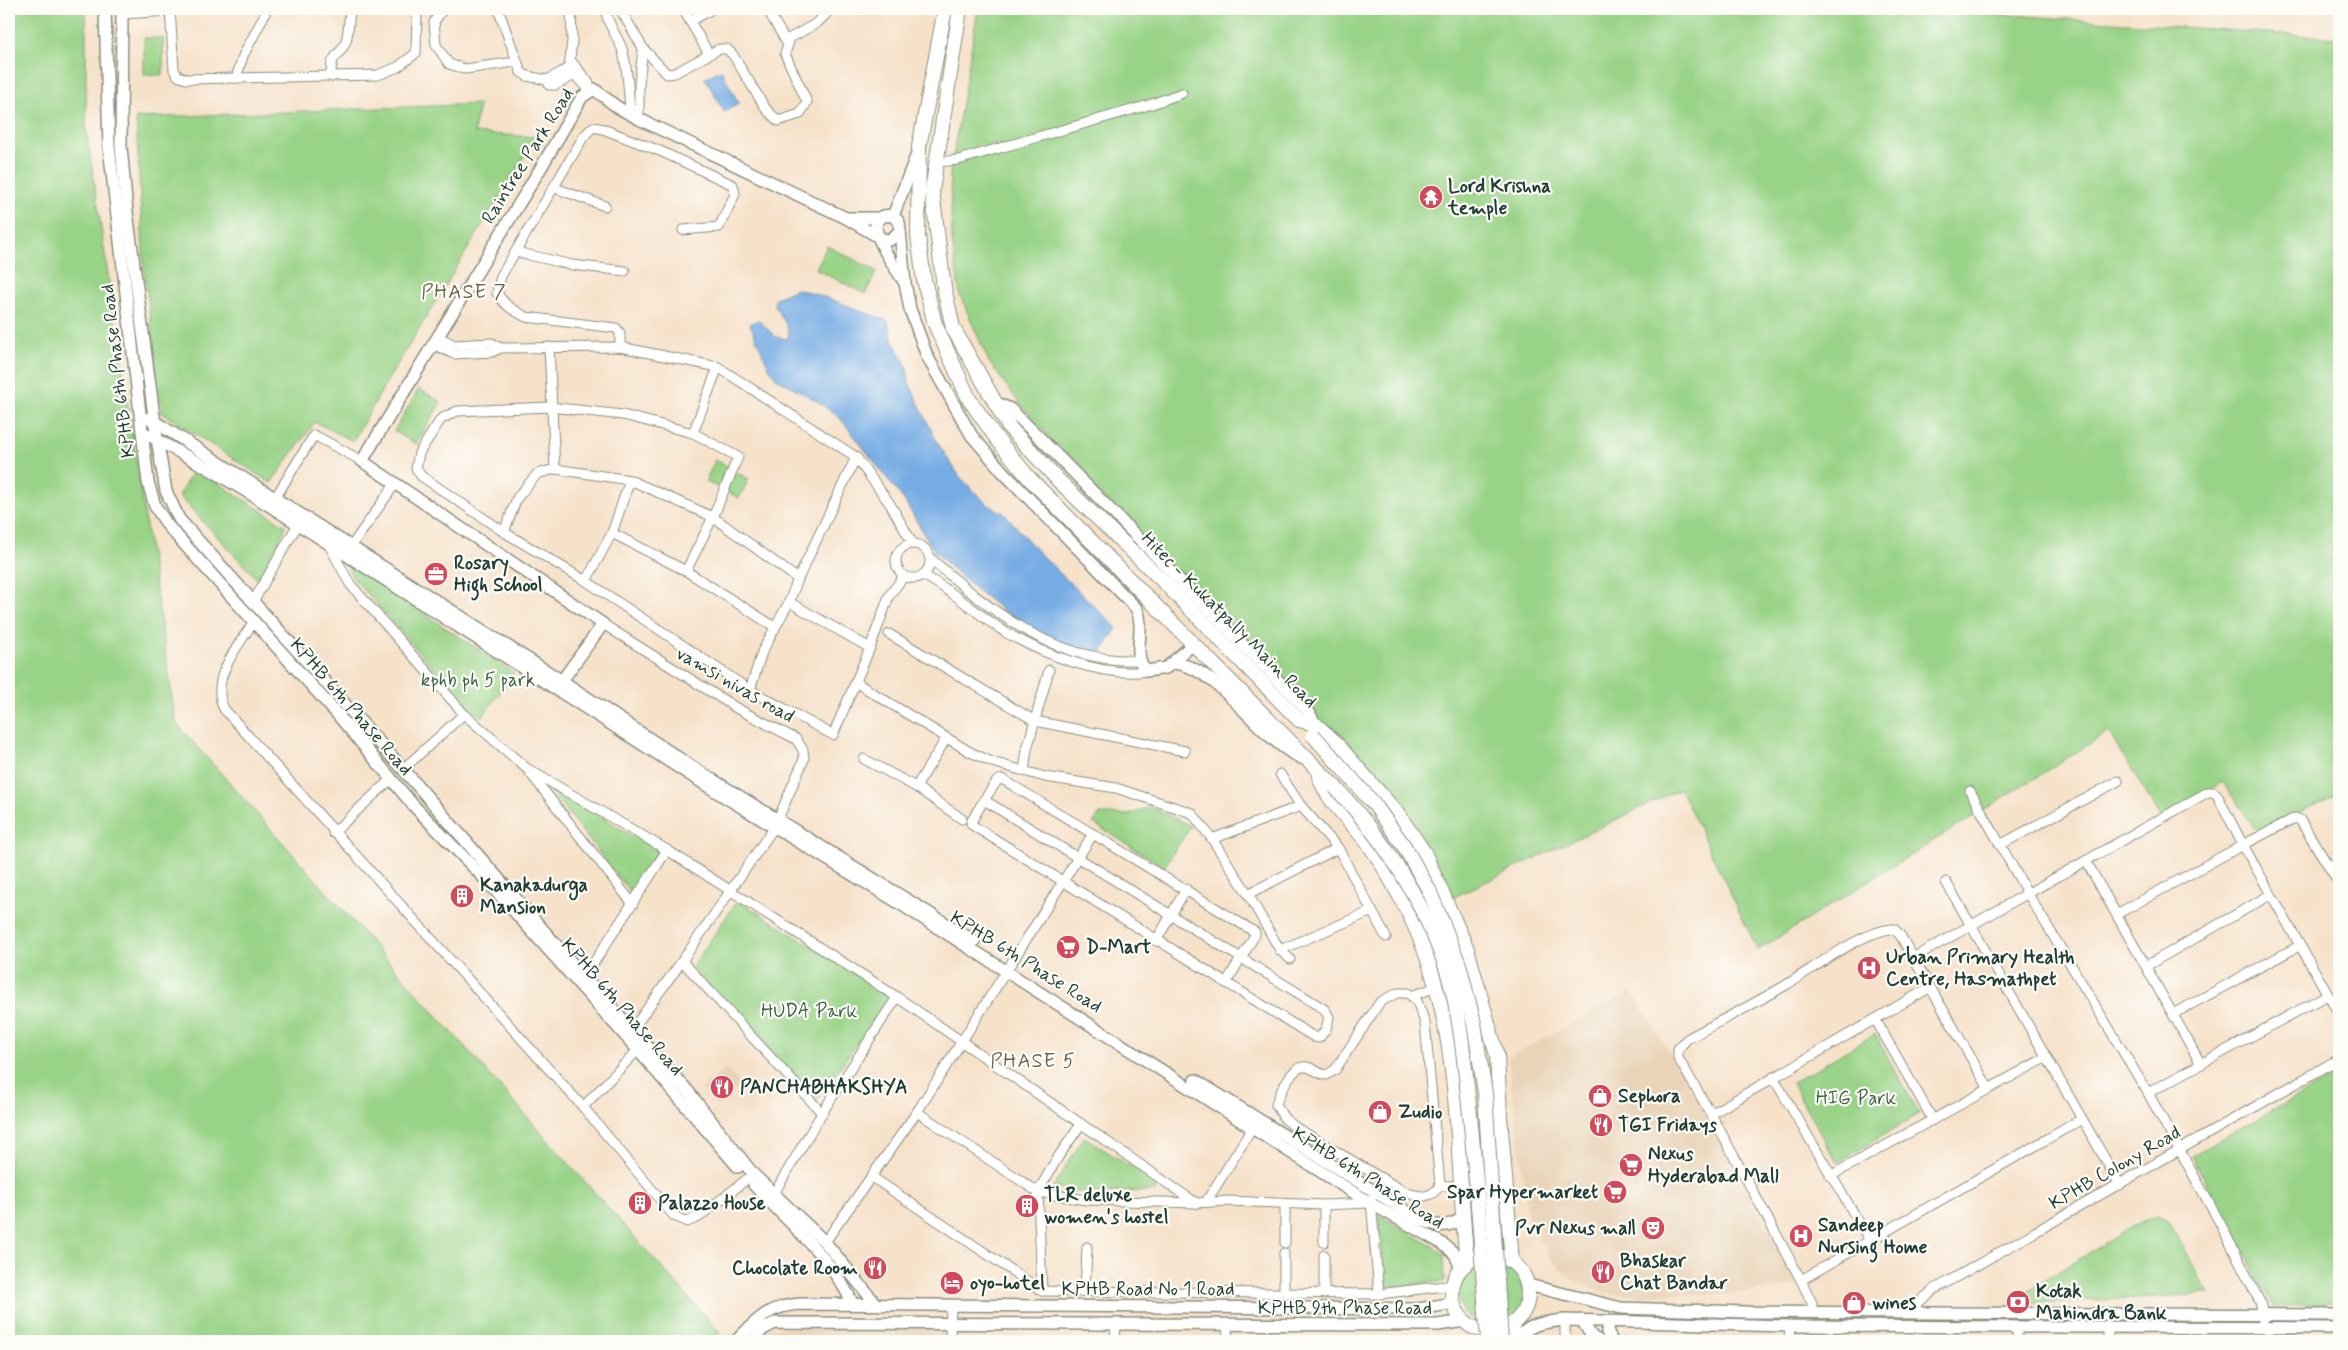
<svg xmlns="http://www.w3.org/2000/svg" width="2348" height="1350" font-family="Mynerve,sans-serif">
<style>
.built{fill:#e9d4b8}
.green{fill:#99d387;stroke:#5c885e}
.water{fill:#76ace4;stroke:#4a748c}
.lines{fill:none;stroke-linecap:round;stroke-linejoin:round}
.street-casing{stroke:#8a8f7e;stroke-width:11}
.secondary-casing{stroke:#8a8f7e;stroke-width:14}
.primary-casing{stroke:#8a8f7e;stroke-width:16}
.street{stroke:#fff;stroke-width:9}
.secondary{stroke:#fff;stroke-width:11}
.primary{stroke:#fff;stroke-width:14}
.primary-bridge-casing{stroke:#8a8f7e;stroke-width:16;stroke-linecap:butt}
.primary-bridge{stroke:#fff;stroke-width:14}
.labels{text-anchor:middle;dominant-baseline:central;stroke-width:4.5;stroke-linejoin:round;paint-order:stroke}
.street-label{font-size:19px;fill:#1f3d34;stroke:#fdfcf7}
.poi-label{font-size:19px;font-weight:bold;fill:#1f3d34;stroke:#fdfcf7;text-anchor:start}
.park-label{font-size:19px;fill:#3e6249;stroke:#fdfcf7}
.neighbourhood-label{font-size:20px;letter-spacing:1px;fill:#67624a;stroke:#fdfcf7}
</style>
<rect width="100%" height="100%" fill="#fdfcf7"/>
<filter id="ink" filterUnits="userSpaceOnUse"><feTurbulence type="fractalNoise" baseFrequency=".02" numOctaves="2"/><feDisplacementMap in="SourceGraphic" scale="10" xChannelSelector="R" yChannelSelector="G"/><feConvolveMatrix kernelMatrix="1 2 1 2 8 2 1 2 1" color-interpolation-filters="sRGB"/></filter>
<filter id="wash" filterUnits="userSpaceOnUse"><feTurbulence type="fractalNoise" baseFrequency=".0096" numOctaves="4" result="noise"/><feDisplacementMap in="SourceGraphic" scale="20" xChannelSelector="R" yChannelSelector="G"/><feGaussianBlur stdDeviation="1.12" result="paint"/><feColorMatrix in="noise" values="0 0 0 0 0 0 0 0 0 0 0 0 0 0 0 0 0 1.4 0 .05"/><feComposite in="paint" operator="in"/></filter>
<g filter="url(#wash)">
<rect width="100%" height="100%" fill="#f6e1c9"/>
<g class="built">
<path d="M 1632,991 L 1703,1109 L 1798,1284 L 1733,1294 L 1612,1295 L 1571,1279 L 1549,1257 L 1529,1223 L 1508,1058 Z"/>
<path d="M 726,1068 L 741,1085 L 717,1106 L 702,1089 Z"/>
<path d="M 949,1324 L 950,1341 L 752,1341 L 763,1329 Z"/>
</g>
<g class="green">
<path d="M 9,9 L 86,9 L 86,129 L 176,723 L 720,1333 L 712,1341 L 9,1341 Z"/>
<path d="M 978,9 L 1924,9 L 2339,38 L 2339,793 L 2258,833 L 2222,781 L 2165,824 L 2109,732 L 1758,950 L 1680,789 L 1450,899 L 1413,830 L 1079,473 L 1020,404 L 989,362 L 960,295 L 952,241 L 950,173 Z"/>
<rect x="144" y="38" width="19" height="37"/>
<path d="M 479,104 L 474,133 L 536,137 L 386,383 L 353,441 L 315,422 L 271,483 L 162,413 L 144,268 L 136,118 Z"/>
<path d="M 827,246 L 877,271 L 865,294 L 816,269 Z"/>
<path d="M 419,389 L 441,402 L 416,444 L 394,431 Z"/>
<path d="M 715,460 L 732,468 L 723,489 L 705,482 Z"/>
<path d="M 194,468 L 286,526 L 259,581 L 179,496 Z"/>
<path d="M 735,472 L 749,479 L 739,498 L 725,491 Z"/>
<path d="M 346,562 L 514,673 L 482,717 L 469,708 L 352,577 Z"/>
<path d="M 544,783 L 658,851 L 632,894 Z"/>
<path d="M 1150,807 L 1191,826 L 1164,867 L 1093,823 L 1100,814 L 1128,815 Z"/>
<path d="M 738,900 L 890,996 L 816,1102 L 692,967 Z"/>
<path d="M 1875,1034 L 1919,1114 L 1837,1163 L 1792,1083 Z"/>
<path d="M 2339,1073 L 2339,1301 L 2274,1308 L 2192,1156 Z"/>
<path d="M 1084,1137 L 1158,1184 L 1155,1191 L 1086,1193 L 1053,1187 Z"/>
<path d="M 1379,1215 L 1444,1253 L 1445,1281 L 1386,1287 Z"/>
<path d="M 2158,1216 L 2167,1221 L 2210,1294 L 2022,1304 L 2022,1294 L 2140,1222 Z"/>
<circle cx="1491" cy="1293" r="33"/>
</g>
<g class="water">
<path d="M 721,70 L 739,104 L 724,112 L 705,78 Z"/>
<path d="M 797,289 C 829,297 857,310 888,321 L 892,339 L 907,367 L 909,383 L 937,442 L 960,477 L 987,504 L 1005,514 L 1039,553 L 1117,628 L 1101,653 L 1067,644 L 1032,629 L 1006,613 L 962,578 L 935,552 L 904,500 L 840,418 L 817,401 L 776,378 L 769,368 L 750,324 L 758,320 L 776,337 L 788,339 C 791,327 779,315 774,304 L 776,298 Z"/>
</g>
</g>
<g filter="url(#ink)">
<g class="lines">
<g class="street-casing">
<g id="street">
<path d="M 170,9 L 174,70 L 178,76 L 186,79 L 378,75 L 398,67 L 416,53 L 417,9"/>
<path d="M 443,9 L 434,22 L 436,45 L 449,64 L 465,69 L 516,62"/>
<path d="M 498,9 L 521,72 L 527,76 L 547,80 L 569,68"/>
<path d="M 571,9 L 572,41 L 569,68 L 589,91"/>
<path d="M 606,9 C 606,24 619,37 623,52 C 628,72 629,93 630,113"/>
<path d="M 620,9 L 643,48 L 667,74 L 675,73 L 719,49 L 727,49 L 733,55 L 766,109 L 778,121 L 800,114 L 807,102 L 785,54 L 790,38 L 817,23 L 827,13 L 827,9"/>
<path d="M 683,9 L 709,54"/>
<path d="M 767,9 L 788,45"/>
<path d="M 122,14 L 170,11"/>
<path d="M 690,21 L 712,9"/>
<path d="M 571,61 L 589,83"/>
<path d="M 332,77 C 328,54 341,57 346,41 C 349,31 348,19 351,9"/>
<path d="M 236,78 L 243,56 L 265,14"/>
<path d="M 549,85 L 556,85 L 574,75"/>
<path d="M 639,119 L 639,85 L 643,48"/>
<path d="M 938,162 L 958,160 L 1152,104 L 1182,93"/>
<path d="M 555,188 L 605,206"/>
<path d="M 516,252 L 572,265 L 625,271"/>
<path d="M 437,336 L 454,345 L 492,343 L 500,348"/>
<path d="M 432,344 L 454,354 L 492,352 L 500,348 L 620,347 L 718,367 L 856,457 L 890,504 L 913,544"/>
<path d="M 620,347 L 620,333 L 616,328 L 526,317 C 513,310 505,306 497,293 L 501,276 L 584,136 L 593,127 L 603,129 L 660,151 L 733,185 L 735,194 L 719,227 L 683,230"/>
<path d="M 693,433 L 718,367"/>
<path d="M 555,469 L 630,480 L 713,517 L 738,457 L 693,433 L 623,415 L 550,407 L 457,411 L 441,419 L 419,453 L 416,468 L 421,476 L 504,532 L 586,581 L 750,690 L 833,735 L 870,648 L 789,602"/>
<path d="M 275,498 L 314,435 L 362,461"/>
<path d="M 504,532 L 517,498 L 537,474 L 555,469 L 549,347"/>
<path d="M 612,533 L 686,571 L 775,627"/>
<circle cx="913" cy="561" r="17"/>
<path d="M 329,545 L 350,584 L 464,714 L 526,768 L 667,850 L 897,997 L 1196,1203"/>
<path d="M 348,551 L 395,484"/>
<path d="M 930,558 C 990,610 1055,664 1139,660"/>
<path d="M 686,571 L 713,517 L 798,579 L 856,457"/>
<path d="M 923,575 C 953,591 977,614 1005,632 C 1043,654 1103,678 1147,671"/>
<path d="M 586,581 L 612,533 L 630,480"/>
<path d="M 253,602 L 298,524"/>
<path d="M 254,621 C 238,647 209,678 224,709 L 583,1107 L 674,1216 L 687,1222 L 699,1217 L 747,1179"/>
<path d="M 603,624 L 738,709 L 796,739 L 803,750 L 804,759 L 775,826 L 682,961 L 629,1034"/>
<path d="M 889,634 L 1035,721 L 1185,751"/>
<path d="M 870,648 L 889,596 L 904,576"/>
<path d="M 1049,670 L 1027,749 L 1024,771 L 1045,777 L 1116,788 L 1192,813 L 1212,839 L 1248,894 L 1280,950 L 1290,959"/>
<path d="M 855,682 L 970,752 L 992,762 L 1024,771"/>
<path d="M 750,690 L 762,652 L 789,602 L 798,579"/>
<path d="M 864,759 L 916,787 L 962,819"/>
<path d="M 403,769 L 464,714"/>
<path d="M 530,773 L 633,904"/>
<path d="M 1280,774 L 1301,806 L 1338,848 L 1386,937"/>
<path d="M 916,787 L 946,739"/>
<path d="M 1970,791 L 2028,894 L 2148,1093 L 2220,1223 L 2260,1302 L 2263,1315 L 2263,1328"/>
<path d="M 984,800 L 1324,1009 L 1329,1017 L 1326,1029 L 1319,1038 L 1314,1037 L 972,825 L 971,822 Z"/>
<path d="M 984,800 L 997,781 L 1002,779 L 1255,932 L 1255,935 L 1226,983"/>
<path d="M 333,833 L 391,779"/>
<path d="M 1212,839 L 1301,806"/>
<path d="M 2000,845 L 2118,781"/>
<path d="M 2086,861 L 2201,1064"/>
<path d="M 2329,867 L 2339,860"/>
<path d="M 1946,882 L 2120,1185"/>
<path d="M 1248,894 L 1338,848"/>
<path d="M 2117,914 L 2243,845 L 2339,1014"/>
<path d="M 1156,941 L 1186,889"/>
<path d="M 1280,950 L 1372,911"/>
<path d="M 1913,958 L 2208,792 L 2214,792 L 2217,795 L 2243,845 L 2295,818 L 2300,820 L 2339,883"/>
<path d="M 682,961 L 822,1113"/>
<path d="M 2146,966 L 2270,895"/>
<path d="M 582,981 L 667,850"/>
<path d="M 1397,993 L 1408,993 L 1417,1001 L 1425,1023 L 1440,1185 C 1431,1200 1419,1197 1405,1192 L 1295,1127 L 1284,1118 L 1276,1105 C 1279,1094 1292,1064 1307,1067 C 1314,1068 1318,1074 1326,1075 L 1335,1070 L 1380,1002 Z"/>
<path d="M 1411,996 L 1437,987"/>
<path d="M 2173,1014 L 2299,946"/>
<path d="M 1875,1019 L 1933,1120"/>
<path d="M 1773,1077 L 1869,1239"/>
<path d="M 2148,1093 L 2327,995"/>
<path d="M 583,1107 L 638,1050"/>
<path d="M 917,1112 L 1038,1192 L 1056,1160 L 1081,1124"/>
<path d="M 1711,1114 L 1929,988"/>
<path d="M 1830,1176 L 2047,1057"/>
<path d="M 872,1177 L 1042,1291"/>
<path d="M 1440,1185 L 1462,1187"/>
<path d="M 773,1195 L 822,1113 L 897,997"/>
<path d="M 1371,1200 L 1379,1294"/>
<path d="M 1206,1202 L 1253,1127"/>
<path d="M 1370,1203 L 1324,1205 L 1227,1201 L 1196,1203 L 1086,1200 L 1038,1192 L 1042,1291 L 1379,1294 L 1453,1285"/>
<path d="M 1285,1204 L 1285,1243"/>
<path d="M 825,1242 L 917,1112 L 1093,834"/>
<path d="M 1324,1242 L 1324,1205"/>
<path d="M 1801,1280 L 2082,1119"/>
<path d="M 1085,1292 L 1087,1247"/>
<path d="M 1284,1293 L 1284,1253"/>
<path d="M 1324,1294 L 1324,1255"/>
<path d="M 1812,1312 L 1812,1303 L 1801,1280 L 1711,1114 L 1678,1058 L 1678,1049 L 1687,1039 C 1720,1021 1754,1004 1786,985 C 1813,969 1865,929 1894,929 L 1900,935 L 1989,1089"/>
<path d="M 1913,1312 L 1919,1302 L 1935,1289 L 2339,1059"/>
<path d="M 1565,1320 L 1565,1334 L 1569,1341"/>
<path d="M 1227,1325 L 1228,1341"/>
<path d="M 2017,1327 L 2017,1341"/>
<path d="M 2108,1327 L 2108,1341"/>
<path d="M 950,1341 L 951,1306"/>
<path d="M 1115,1341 L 1116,1325"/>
<path d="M 1789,1341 L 1790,1326"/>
</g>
</g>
<g class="secondary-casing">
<g id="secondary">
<path d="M 105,9 L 109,147 L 148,482 L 155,506 L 168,526 L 338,715 L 413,805 L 487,881 L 638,1050 L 738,1167"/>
<path d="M 122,9 L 121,146 L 127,212 L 157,439 L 166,491 L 179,519 L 403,769 L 585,978 L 687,1090 L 753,1174 L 825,1242 L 875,1303"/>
<path d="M 893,216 L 917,154"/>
<path d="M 848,218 L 881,218"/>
<path d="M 900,231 L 905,283 L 910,309 L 927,356 L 965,424 L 972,436 L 1003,472 L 1137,609 C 1145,630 1134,647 1142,666 L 1147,671 L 1166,668 L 1193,644"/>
<path d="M 994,402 L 1010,409 L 1040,438 L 1309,712 L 1315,724"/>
<path d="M 149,418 L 562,681 L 700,772 L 974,941"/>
<path d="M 143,432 L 213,471 L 270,506 L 717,792 L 899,903 L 1370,1203 L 1443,1244 L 1455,1254 L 1461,1269"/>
<path d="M 1173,663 C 1220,666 1259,742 1304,759"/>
<path d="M 558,686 L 603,624 L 362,461 L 539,171 L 582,97 L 594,89 L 617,107 L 639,119 L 846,218 L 877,236 C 882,239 885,240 890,240 L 900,231 L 899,222 L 893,216 C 852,210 898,272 905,283"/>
<path d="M 1195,1080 L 1414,1216 C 1433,1226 1445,1231 1464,1217"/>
<path d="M 754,1185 C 789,1223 831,1257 853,1304"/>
<path d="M 1528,1285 L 1621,1308 L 1745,1312 L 2339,1315"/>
<path d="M 1582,1320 L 1592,1337 L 1599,1341"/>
<path d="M 1610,1322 L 1607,1332 L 1612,1341"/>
<path d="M 736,1341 C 757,1320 768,1306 800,1304 L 1419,1309 L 1454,1303"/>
<path d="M 752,1341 L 763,1329 L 775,1323 L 1438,1325 L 1465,1321"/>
<path d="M 1516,1341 C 1528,1323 1545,1322 1565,1320 L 1790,1326 L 2339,1328"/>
</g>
</g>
<g class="primary-casing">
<g id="primary">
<path d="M 945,9 L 919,147 L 918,236 L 924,280 L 935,324 L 969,399 L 997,439 L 1029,478 L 1335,787"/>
<path d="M 960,9 L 932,191 L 944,287 L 953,328 L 1009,427 L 1060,482 L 1164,582 L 1299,720 L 1315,724 L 1335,742 L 1398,814 L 1424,852 L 1467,949 L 1497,1055 L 1500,1117 L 1512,1262"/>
<path d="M 1319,776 C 1328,803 1353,823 1370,846 C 1386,868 1399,894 1411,918 C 1463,1026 1455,1147 1467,1263"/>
<circle cx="1490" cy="1293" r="38"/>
<path d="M 1512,1324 L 1514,1341"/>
</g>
</g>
<use href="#street" class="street"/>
<use href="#secondary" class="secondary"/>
<use href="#primary" class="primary"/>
<g class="primary-bridge-casing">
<g id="primary-bridge">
<path d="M 1313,735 L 1374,804 L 1404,846 L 1429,890 L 1459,964 L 1474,1023 L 1485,1093 L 1501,1341"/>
<path d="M 1335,787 C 1382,837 1420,895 1443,959 C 1459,1003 1463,1050 1468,1096 C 1477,1178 1482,1259 1488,1341"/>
</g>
</g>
<use href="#primary-bridge" class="primary-bridge"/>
</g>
</g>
<defs>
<g id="temple-disc" transform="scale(1.25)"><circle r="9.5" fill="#d1495b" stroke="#fdfcf7"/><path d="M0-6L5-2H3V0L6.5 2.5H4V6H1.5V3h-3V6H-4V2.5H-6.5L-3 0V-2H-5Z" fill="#fff"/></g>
<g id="office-disc" transform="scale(1.25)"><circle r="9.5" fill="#d1495b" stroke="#fdfcf7"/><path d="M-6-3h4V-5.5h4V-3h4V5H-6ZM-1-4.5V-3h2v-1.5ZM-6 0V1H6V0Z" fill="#fff"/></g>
<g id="building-disc" transform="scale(1.25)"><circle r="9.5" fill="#d1495b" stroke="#fdfcf7"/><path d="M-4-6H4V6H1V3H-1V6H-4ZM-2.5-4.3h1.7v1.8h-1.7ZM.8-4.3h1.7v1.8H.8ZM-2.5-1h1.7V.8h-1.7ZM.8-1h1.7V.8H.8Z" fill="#fff"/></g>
<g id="supermarket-disc" transform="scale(1.25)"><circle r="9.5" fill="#d1495b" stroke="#fdfcf7"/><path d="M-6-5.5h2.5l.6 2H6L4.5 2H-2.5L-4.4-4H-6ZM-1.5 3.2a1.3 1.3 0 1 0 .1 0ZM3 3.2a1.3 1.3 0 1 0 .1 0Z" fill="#fff"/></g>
<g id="hospital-disc" transform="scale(1.25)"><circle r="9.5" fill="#d1495b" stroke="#fdfcf7"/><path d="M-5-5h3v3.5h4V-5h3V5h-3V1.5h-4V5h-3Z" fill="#fff"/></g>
<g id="restaurant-disc" transform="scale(1.25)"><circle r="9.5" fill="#d1495b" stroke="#fdfcf7"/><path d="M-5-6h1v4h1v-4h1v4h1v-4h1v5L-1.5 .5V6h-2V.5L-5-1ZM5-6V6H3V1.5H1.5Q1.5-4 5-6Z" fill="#fff"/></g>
<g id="shop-disc" transform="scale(1.25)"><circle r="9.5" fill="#d1495b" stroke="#fdfcf7"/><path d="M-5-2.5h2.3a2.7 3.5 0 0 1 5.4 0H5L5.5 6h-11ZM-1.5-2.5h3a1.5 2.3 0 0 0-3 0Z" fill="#fff"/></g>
<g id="theatre-disc" transform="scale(1.25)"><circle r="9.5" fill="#d1495b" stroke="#fdfcf7"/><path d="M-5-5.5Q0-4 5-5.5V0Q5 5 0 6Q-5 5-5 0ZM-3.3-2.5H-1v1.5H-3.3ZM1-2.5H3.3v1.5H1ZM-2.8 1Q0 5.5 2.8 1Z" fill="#fff"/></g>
<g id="hotel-disc" transform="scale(1.25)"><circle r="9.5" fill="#d1495b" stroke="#fdfcf7"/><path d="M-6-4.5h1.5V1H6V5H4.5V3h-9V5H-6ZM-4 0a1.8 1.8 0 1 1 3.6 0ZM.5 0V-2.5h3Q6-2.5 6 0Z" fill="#fff"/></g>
<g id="bank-disc" transform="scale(1.25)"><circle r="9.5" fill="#d1495b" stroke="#fdfcf7"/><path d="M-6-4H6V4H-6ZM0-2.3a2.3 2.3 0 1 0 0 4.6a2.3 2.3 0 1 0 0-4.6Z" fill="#fff"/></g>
</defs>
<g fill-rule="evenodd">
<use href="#temple-disc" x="1431" y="197"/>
<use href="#office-disc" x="436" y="574"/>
<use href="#building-disc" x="462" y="896"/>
<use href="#supermarket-disc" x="1068" y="947"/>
<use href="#hospital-disc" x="1869" y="968"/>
<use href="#restaurant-disc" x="722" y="1087"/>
<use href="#shop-disc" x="1600" y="1096"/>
<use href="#shop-disc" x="1380" y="1112"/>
<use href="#restaurant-disc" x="1601" y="1125"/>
<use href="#supermarket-disc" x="1631" y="1165"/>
<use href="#supermarket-disc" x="1615" y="1192"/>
<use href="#building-disc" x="640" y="1203"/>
<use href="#building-disc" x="1027" y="1206"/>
<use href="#theatre-disc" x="1653" y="1228"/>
<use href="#hospital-disc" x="1801" y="1236"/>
<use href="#restaurant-disc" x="875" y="1268"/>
<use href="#restaurant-disc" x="1603" y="1272"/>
<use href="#hotel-disc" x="952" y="1283"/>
<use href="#bank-disc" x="2018" y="1302"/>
<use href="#shop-disc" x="1854" y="1303"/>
</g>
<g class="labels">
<g class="street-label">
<text transform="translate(528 156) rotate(-58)">Raintree Park Road</text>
<text transform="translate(118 371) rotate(-97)">KPHB 6th Phase Road</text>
<text transform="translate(1229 620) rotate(45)">Hitec - Kukatpally Main Road</text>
<text transform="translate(735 685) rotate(30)">vamsi nivas road</text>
<text transform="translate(351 707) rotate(49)">KPHB 6th Phase Road</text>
<text transform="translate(1026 962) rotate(32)">KPHB 6th Phase Road</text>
<text transform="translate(622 1007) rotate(49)">KPHB 6th Phase Road</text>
<text transform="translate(2115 1168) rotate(-30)">KPHB Colony Road</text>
<text transform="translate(1368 1178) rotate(32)">KPHB 6th Phase Road</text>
<text x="1148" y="1289">KPHB Road No 1 Road</text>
<text x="1345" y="1308">KPHB 9th Phase Road</text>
</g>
<g class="poi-label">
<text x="1448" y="186">Lord Krishna<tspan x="1448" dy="22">temple</tspan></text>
<text x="454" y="563">Rosary<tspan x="454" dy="22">High School</tspan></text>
<text x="480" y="885">Kanakadurga<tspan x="480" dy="22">Mansion</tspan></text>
<text x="1086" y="947">D-Mart</text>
<text x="1886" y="957">Urban Primary Health<tspan x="1886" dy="22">Centre, Hasmathpet</tspan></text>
<text x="740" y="1087">PANCHABHAKSHYA</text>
<text x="1618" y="1096">Sephora</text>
<text x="1398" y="1112">Zudio</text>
<text x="1618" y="1125">TGI Fridays</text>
<text x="1648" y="1154">Nexus<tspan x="1648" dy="22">Hyderabad Mall</tspan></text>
<text x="1598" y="1192" text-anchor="end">Spar Hypermarket</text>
<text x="1044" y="1195">TLR deluxe<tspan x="1044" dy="22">women's hostel</tspan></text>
<text x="658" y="1203">Palazzo House</text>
<text x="1818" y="1225">Sandeep<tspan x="1818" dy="22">Nursing Home</tspan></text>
<text x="1636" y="1228" text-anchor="end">Pvr Nexus mall</text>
<text x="1620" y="1261">Bhaskar<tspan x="1620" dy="22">Chat Bandar</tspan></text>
<text x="858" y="1268" text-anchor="end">Chocolate Room</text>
<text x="970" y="1283">oyo-hotel</text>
<text x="2036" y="1291">Kotak<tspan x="2036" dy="22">Mahindra Bank</tspan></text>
<text x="1872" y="1303">wines</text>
</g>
<g class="park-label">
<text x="478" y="680">kphb ph 5 park</text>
<text x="809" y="1011">HUDA Park</text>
<text x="1856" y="1098">HIG Park</text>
</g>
<g class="neighbourhood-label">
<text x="464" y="292">PHASE 7</text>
<text x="1033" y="1061">PHASE 5</text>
</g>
</g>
<rect width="2348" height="1350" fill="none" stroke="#fdfcf7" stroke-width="30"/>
</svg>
